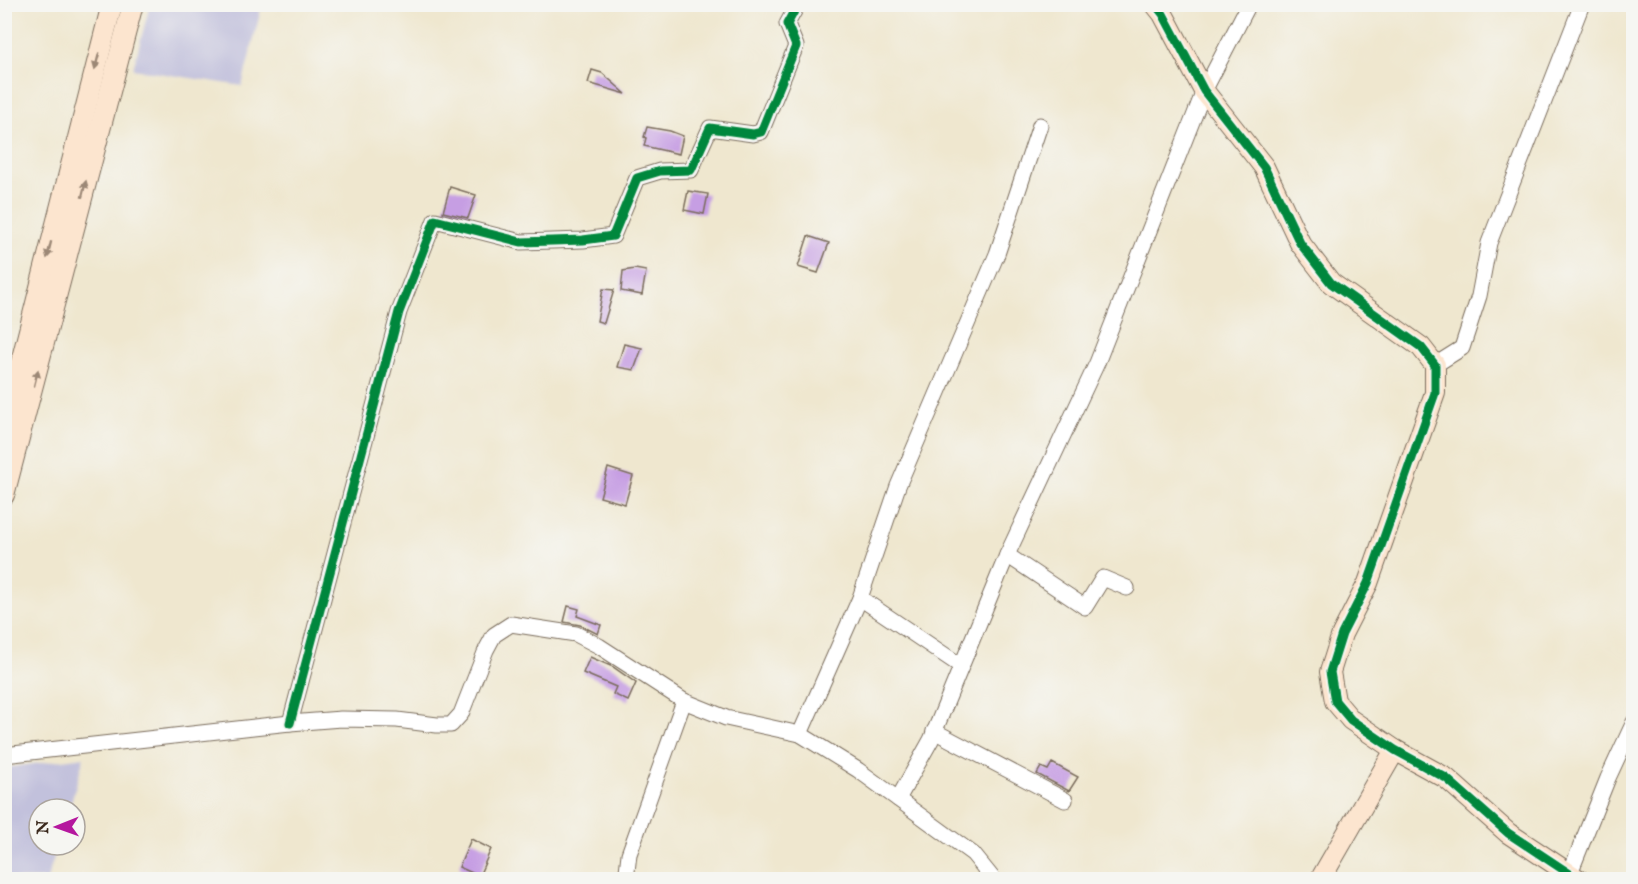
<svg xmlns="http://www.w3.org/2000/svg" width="1638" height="884" font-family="'IM FELL English',serif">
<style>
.industrial{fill:#c2c1dc}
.building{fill:#c69ee3}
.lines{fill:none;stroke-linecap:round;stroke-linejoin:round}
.street-casing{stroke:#7a6c5c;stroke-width:17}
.secondary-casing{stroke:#7a6c5c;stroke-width:22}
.street{stroke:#fff;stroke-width:15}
.secondary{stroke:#fce5cf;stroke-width:20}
.cycleway-casing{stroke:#f6f6f2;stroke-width:13}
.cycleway{stroke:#00873e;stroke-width:9}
.oneway{fill:#9c8876}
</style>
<rect width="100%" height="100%" fill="#f6f6f2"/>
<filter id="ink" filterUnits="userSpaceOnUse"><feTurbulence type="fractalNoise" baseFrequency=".0167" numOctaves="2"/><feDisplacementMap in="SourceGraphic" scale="12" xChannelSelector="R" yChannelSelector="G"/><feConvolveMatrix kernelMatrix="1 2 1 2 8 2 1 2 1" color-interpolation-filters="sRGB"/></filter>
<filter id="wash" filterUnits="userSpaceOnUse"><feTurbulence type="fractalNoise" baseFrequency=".008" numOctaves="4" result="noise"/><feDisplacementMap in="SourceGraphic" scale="24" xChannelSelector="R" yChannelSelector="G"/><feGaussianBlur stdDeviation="1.35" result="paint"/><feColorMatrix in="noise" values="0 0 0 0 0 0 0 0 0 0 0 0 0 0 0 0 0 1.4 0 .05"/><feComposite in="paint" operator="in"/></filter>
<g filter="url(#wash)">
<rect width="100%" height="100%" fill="#efe7cf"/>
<g class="industrial">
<path d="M 150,5 L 262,5 L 242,86 L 133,69 Z"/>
<path d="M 84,757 L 69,809 L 39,809 L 39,845 L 58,845 L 47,879 L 5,879 L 5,768 Z"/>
</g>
<g id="blocks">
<g class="building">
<path d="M 592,70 L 602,73 L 626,94 L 588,83 Z"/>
<path d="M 647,127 L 670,131 L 683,136 L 679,154 L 644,146 L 646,138 L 644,137 Z"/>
<path d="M 450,187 L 476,195 L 468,218 L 443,212 Z"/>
<path d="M 688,191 L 708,194 L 704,214 L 684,210 Z"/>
<path d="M 808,236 L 829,243 L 818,273 L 798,267 Z"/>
<path d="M 635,269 L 646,271 L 642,295 L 621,291 L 623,271 Z"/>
<path d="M 603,289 L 614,290 L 604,323 L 597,321 Z"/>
<path d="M 624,344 L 642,348 L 634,370 L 617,367 Z"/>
<path d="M 608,468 L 633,476 L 625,504 L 600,497 Z"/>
<path d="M 568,606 L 579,609 L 577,616 L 601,625 L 598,634 L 580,625 L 564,622 Z"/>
<path d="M 590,657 L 613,667 L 636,683 L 628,701 L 613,694 L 616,687 L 583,673 Z"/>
<path d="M 1052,763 L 1078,777 L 1069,791 L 1037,774 L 1041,767 L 1048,770 Z"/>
<path d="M 471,839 L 491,849 L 479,876 L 459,867 Z"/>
</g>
</g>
</g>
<g filter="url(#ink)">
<use href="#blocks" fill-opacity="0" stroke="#7a6c5c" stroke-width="1.5"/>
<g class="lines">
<g class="street-casing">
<g id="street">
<path d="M 1435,365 L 1462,348 L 1479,296 L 1489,243 L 1582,4"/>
<path d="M 1007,555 L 1085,607 L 1103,578 L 1127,588"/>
<path d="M 860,598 L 961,666"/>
<path d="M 684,701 L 726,718 L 800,734 L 860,598 L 898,486 L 997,254 L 1040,125"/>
<path d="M 290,723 L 399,312 L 435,220 L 521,242 L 583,240 L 613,236 L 637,178 L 660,171 L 691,170 L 710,128 L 753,134 L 761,132 L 796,46 L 787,24 L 798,4"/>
<path d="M 934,731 L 1065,800"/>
<path d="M 800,734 L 858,770 L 973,854 L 994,880"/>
<path d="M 4,755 L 290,723 L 341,719 L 397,720 L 437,725 L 451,725 L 461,714 L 486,650 L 494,635 L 511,624 L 576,634 L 599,646 L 684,701 L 629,854 L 626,880"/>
<path d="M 898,799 L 931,740 L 1007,555 L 1097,363 L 1204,91 L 1249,4"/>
<path d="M 1570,873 L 1608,778 L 1634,722"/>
</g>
</g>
<g class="secondary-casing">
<g id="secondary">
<path d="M 1155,4 L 1163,14 L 1204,91 L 1264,167 L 1300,243 L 1331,283 L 1421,347 L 1435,365 L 1435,393 L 1368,583 L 1342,634 L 1330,672 L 1335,701 L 1351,720 L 1395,750 L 1446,778 L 1508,833 L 1579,880"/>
<path d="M 4,429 L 112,4"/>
<path d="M 4,495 L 133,4"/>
<path d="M 1320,880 L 1395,750"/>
</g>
</g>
<use href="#street" class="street"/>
<use href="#secondary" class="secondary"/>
<g class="cycleway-casing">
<g id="cycleway">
<path d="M 1155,4 L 1163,14 L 1204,91 L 1264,167 L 1300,243 L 1331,283 L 1421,347 L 1435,365 L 1435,393 L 1368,583 L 1342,634 L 1330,672 L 1335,701 L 1351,720 L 1395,750 L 1446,778 L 1508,833 L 1579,880"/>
<path d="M 290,723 L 399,312 L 435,220 L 521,242 L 583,240 L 613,236 L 637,178 L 660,171 L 691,170 L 710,128 L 753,134 L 761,132 L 796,46 L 787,24 L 798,4"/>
</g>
</g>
<use href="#cycleway" class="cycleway"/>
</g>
<defs><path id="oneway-solid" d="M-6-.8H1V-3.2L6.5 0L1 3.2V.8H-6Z" transform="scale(1.5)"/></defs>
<g class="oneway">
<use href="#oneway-solid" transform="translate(97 61) rotate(105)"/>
<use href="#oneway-solid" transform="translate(84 189) rotate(-76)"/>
<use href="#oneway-solid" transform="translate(49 250) rotate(104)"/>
<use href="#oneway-solid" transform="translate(36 378) rotate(-76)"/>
</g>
</g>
<rect width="1638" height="884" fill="none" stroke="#f6f6f2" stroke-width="24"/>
<g transform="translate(57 827) rotate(269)"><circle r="28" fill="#f6f6f2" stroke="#aba49d" stroke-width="1.5"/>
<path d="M0-4.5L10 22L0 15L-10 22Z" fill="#b5179e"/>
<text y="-9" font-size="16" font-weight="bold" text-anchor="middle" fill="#3b2a1e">N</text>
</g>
</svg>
